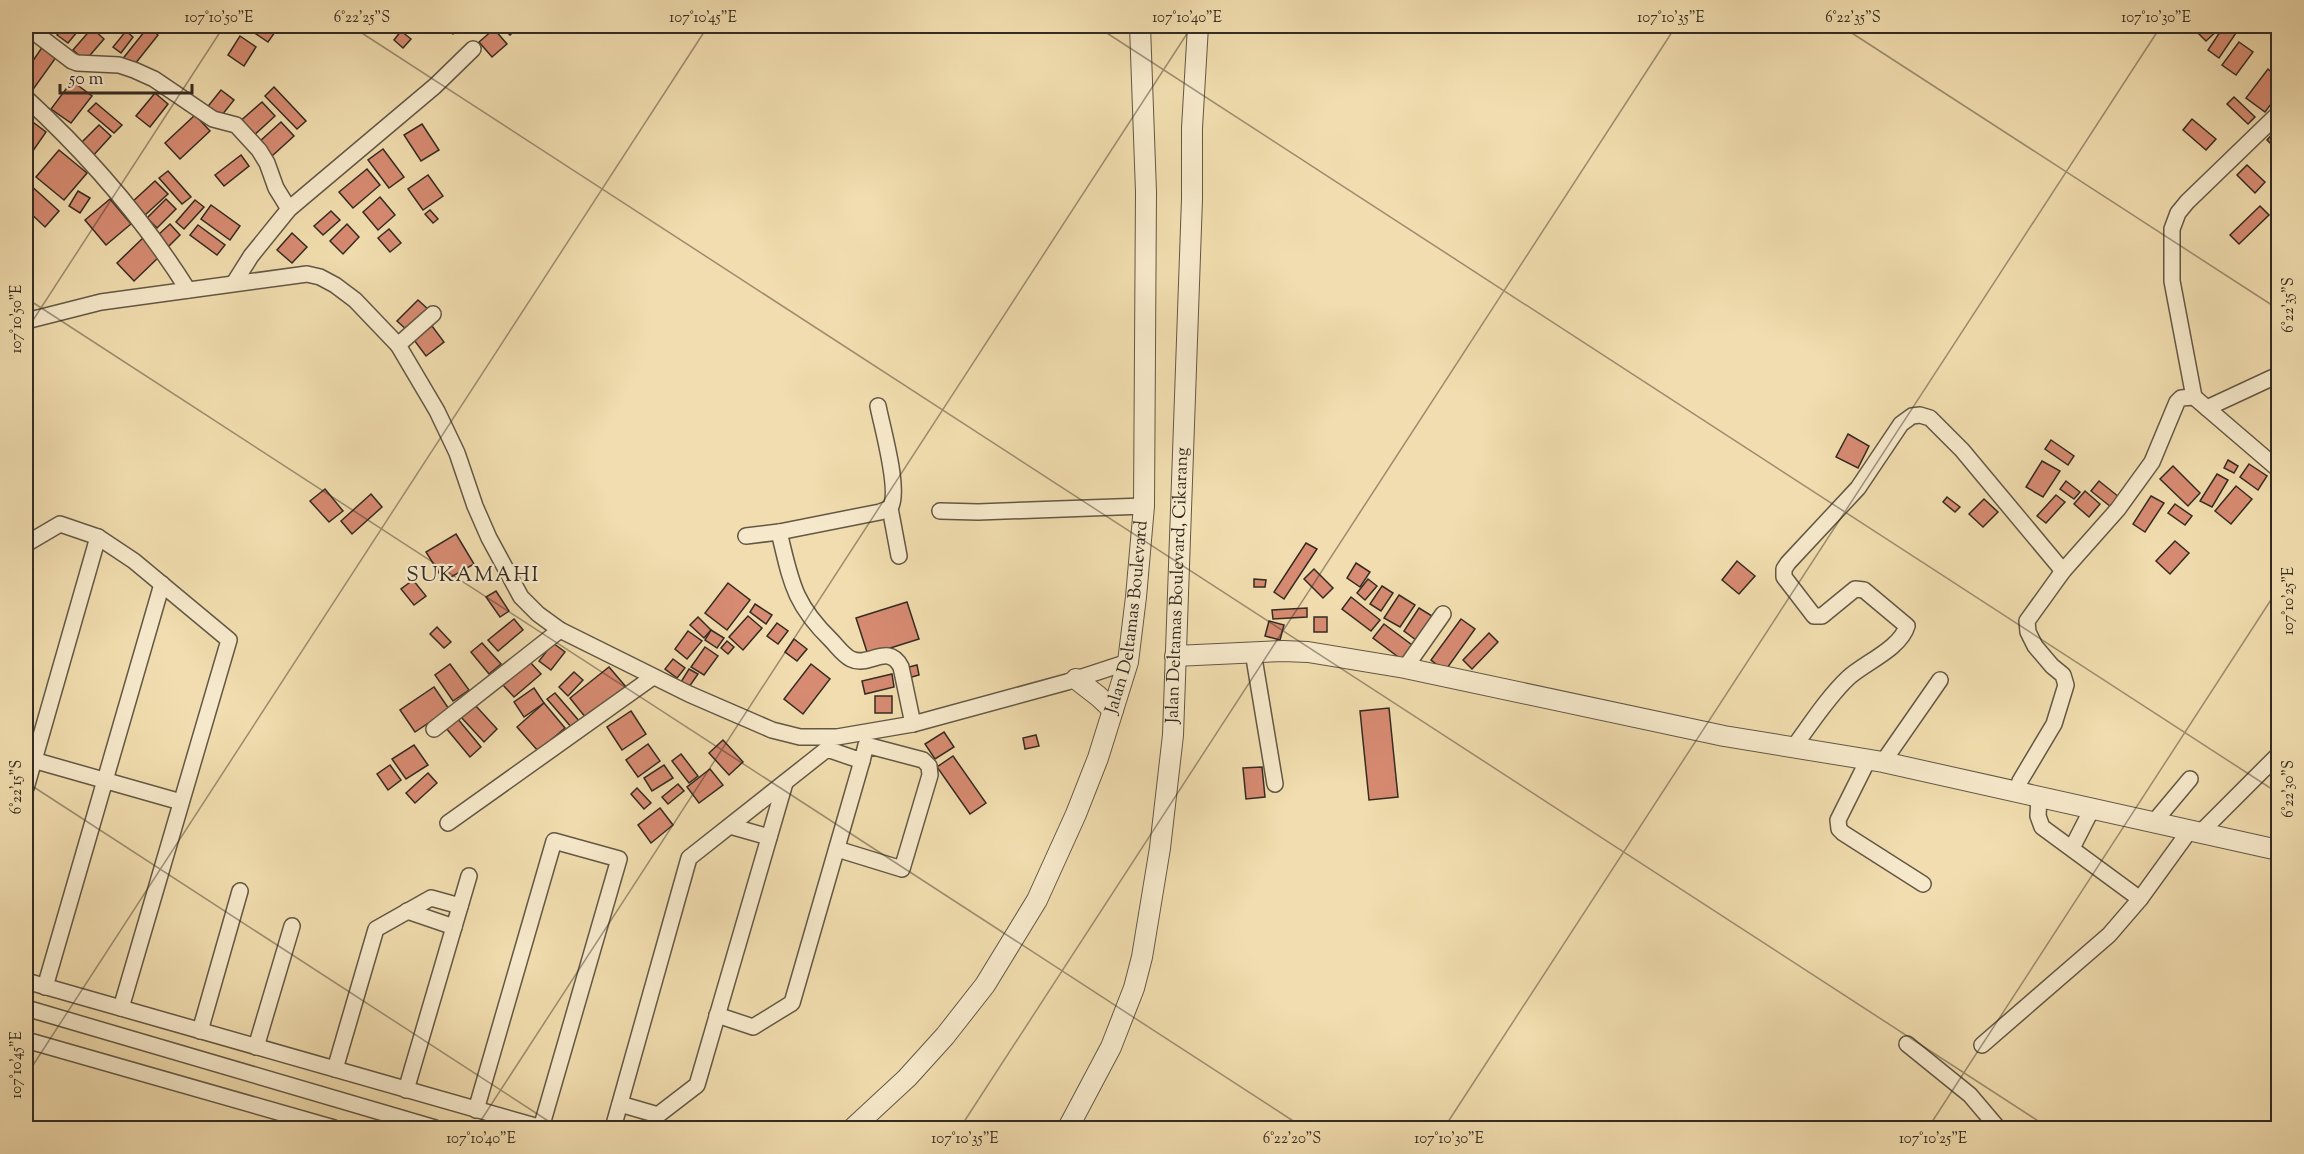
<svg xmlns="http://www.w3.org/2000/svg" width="2304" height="1154" font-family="'Sorts Mill Goudy',serif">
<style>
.building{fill:#d78b72;stroke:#342b22;stroke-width:1.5}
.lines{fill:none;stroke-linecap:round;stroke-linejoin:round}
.minor-casing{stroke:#635845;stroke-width:18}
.tertiary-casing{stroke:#635845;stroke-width:22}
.minor{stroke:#f6e9cb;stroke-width:15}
.tertiary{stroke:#f6e9cb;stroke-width:20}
.ticks{fill:none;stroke:#342b22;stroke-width:1.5;stroke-opacity:0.45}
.labels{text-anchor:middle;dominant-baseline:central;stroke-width:4.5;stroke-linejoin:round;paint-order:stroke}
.street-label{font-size:18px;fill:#342b22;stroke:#f6e9cb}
.quarter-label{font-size:21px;letter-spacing:1.5px;fill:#342b22;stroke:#f6e9cb}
.neatline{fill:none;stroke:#342b22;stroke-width:2}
.ticks-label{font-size:15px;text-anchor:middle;fill:#342b22}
</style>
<rect width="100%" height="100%" fill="#f1ddaf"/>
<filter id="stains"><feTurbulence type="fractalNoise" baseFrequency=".00333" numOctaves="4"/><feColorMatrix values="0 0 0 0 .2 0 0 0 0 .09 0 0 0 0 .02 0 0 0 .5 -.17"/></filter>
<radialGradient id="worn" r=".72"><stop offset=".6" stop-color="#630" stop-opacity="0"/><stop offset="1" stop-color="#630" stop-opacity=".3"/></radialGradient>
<g class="building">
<path d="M 65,26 L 82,26 L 68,43 L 57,35 Z"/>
<path d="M 249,26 L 265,26 L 275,32 L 268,42 L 247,28 Z"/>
<path d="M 445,26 L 461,26 L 453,34 Z"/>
<path d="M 500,26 L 520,26 L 510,35 Z"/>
<path d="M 2204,26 L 2218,26 L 2220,28 L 2206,41 L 2197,32 Z"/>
<path d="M 2224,26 L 2236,33 L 2219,58 L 2208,50 Z"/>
<path d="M 148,27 L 158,35 L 131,69 L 121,61 Z"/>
<path d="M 92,28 L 104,39 L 85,61 L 73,50 Z"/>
<path d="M 494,29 L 507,44 L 492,57 L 479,42 Z"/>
<path d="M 126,31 L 133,37 L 121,53 L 113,47 Z"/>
<path d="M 401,31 L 411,39 L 403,48 L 394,40 Z"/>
<path d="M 240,36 L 256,47 L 244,66 L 228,55 Z"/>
<path d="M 2239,42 L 2253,52 L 2236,75 L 2222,65 Z"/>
<path d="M 43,46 L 57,56 L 29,95 L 26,93 L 26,71 Z"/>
<path d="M 2268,69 L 2278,78 L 2278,95 L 2265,112 L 2246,98 Z"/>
<path d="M 72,81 L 92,96 L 71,123 L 51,109 Z"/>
<path d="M 274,87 L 306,121 L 297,129 L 265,96 Z"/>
<path d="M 221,90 L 234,100 L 218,120 L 205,110 Z"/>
<path d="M 155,93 L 168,104 L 150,127 L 136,116 Z"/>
<path d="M 2234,97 L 2255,117 L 2248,124 L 2227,104 Z"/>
<path d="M 262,102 L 275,116 L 251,138 L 238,123 Z"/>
<path d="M 96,103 L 122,125 L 114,133 L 88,111 Z"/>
<path d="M 195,115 L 210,131 L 180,159 L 165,143 Z"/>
<path d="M 26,117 L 46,132 L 26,161 Z"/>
<path d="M 2192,119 L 2216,139 L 2206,150 L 2183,130 Z"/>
<path d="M 281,122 L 294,136 L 272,156 L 259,142 Z"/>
<path d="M 422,124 L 439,150 L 421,161 L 404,135 Z"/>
<path d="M 99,125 L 111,136 L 91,158 L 78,146 Z"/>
<path d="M 2278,128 L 2278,151 L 2267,140 Z"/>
<path d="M 383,149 L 404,177 L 389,188 L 368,160 Z"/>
<path d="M 59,150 L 87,173 L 64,200 L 36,177 Z"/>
<path d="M 241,155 L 249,166 L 224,186 L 215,175 Z"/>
<path d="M 2247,165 L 2265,182 L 2255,193 L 2237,175 Z"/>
<path d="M 367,169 L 380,185 L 353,208 L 339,192 Z"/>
<path d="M 168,171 L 191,197 L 182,204 L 159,178 Z"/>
<path d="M 428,175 L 443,196 L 423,210 L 408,189 Z"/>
<path d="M 155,181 L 168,194 L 144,216 L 131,203 Z"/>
<path d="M 28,183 L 59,211 L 45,227 L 26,209 L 26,186 Z"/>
<path d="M 78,191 L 90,198 L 80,213 L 69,206 Z"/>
<path d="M 380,197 L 395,215 L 378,230 L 363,212 Z"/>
<path d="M 110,199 L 131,224 L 106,245 L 85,220 Z"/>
<path d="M 166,199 L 176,209 L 157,228 L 147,218 Z"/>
<path d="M 195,200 L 204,207 L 184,229 L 176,222 Z"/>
<path d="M 211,205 L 240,226 L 230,240 L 201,219 Z"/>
<path d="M 2260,206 L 2269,215 L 2239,244 L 2230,235 Z"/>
<path d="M 430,210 L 438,219 L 433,223 L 425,214 Z"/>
<path d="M 331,211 L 340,220 L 323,235 L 314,226 Z"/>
<path d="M 170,224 L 180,235 L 168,247 L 157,236 Z"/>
<path d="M 347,224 L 359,237 L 343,254 L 330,241 Z"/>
<path d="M 198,225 L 225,245 L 217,255 L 190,235 Z"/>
<path d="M 389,229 L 401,243 L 390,252 L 378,238 Z"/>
<path d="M 292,233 L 307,247 L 292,263 L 277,250 Z"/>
<path d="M 144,237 L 161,255 L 134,281 L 117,263 Z"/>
<path d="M 418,300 L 429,310 L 408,331 L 397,321 Z"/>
<path d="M 432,326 L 444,342 L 426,356 L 414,340 Z"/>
<path d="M 1848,434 L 1869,446 L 1858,468 L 1836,457 Z"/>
<path d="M 2051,440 L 2074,456 L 2068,465 L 2045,449 Z"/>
<path d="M 2228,460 L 2238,466 L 2234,473 L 2224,468 Z"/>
<path d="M 2042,461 L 2060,471 L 2043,497 L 2026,487 Z"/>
<path d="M 2249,464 L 2267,476 L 2258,490 L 2240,477 Z"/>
<path d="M 2173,466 L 2200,493 L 2188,506 L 2160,479 Z"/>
<path d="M 2217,474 L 2228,480 L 2212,507 L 2200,501 Z"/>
<path d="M 2066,481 L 2080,492 L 2074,499 L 2060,489 Z"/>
<path d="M 2099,481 L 2119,497 L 2111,507 L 2091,491 Z"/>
<path d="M 2236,486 L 2252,499 L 2231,524 L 2215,511 Z"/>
<path d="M 325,489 L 343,511 L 329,522 L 310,501 Z"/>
<path d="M 2085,491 L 2100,504 L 2089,517 L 2074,504 Z"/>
<path d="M 371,494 L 382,507 L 352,534 L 341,521 Z"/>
<path d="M 2056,495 L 2065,502 L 2046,523 L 2037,516 Z"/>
<path d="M 2151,496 L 2164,503 L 2145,532 L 2133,524 Z"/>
<path d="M 1947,497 L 1960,507 L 1955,512 L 1943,502 Z"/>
<path d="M 1984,499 L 1998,512 L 1983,527 L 1969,514 Z"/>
<path d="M 2175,504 L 2192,516 L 2185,525 L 2168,513 Z"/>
<path d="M 456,534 L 474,564 L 444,581 L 426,552 Z"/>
<path d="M 2175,541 L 2189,553 L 2170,574 L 2156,561 Z"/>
<path d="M 1306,543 L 1317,549 L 1284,599 L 1274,592 Z"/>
<path d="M 1737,561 L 1755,576 L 1739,594 L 1722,580 Z"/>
<path d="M 1356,563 L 1370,572 L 1360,587 L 1347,578 Z"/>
<path d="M 1314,569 L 1333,588 L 1323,598 L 1304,579 Z"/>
<path d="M 1254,579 L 1266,580 L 1265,587 L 1254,587 Z"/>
<path d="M 1368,579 L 1377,586 L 1365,600 L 1357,593 Z"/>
<path d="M 413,580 L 426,596 L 414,605 L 401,589 Z"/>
<path d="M 728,583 L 750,600 L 727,630 L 705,613 Z"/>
<path d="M 1382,586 L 1393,593 L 1381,611 L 1370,604 Z"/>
<path d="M 496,591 L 509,611 L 500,617 L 486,597 Z"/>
<path d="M 1399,595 L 1415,605 L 1400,627 L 1384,618 Z"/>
<path d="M 1351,597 L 1380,620 L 1371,631 L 1342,609 Z"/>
<path d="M 907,602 L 919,639 L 868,655 L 856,618 Z"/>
<path d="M 755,604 L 772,615 L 766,624 L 750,612 Z"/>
<path d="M 1307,608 L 1307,617 L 1273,619 L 1272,610 Z"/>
<path d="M 1419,608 L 1432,616 L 1416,640 L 1404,631 Z"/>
<path d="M 748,616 L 762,628 L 743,650 L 729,637 Z"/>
<path d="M 698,617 L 711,630 L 704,638 L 690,625 Z"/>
<rect x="1314" y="617" width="13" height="15"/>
<path d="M 514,619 L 523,630 L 498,651 L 488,640 Z"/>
<path d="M 1461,619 L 1475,629 L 1445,671 L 1431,660 Z"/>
<path d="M 1269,621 L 1284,625 L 1280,640 L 1265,636 Z"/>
<path d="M 777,623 L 788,631 L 778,644 L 767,636 Z"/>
<path d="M 1384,624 L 1416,648 L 1405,662 L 1373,638 Z"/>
<path d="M 437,627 L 451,642 L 444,648 L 430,634 Z"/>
<path d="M 711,630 L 724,638 L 717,648 L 705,640 Z"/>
<path d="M 688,631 L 702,641 L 687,659 L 675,649 Z"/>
<path d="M 1489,633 L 1498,642 L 1472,669 L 1463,660 Z"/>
<path d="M 794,639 L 807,649 L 797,661 L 785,652 Z"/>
<path d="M 727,641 L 734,647 L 728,654 L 721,648 Z"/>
<path d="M 482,643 L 501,664 L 489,674 L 471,652 Z"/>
<path d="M 553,643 L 565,652 L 551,670 L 539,661 Z"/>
<path d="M 705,647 L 718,656 L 704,675 L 691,667 Z"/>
<path d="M 673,659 L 685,668 L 677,678 L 665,669 Z"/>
<path d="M 530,662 L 541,674 L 514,697 L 503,685 Z"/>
<path d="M 450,664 L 469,690 L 453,701 L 435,675 Z"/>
<path d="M 811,664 L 830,679 L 803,714 L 784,699 Z"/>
<path d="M 917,665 L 919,675 L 908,678 L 905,668 Z"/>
<path d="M 609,667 L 626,687 L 586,718 L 570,698 Z"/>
<path d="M 689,669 L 698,674 L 689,687 L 681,682 Z"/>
<path d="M 574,672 L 583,680 L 568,696 L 559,687 Z"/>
<path d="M 892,674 L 894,687 L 865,694 L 862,681 Z"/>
<path d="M 434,687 L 449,709 L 415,732 L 400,710 Z"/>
<path d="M 534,688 L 544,703 L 524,717 L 514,702 Z"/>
<path d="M 555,693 L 580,722 L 572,728 L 547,699 Z"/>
<rect x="875" y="696" width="17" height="17"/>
<path d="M 544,703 L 565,728 L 538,751 L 517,727 Z"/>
<path d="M 475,705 L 497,729 L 484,742 L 461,717 Z"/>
<path d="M 1389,708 L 1398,797 L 1369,800 L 1360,711 Z"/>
<path d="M 631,711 L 646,734 L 622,750 L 607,727 Z"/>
<path d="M 457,718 L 481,747 L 470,757 L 446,728 Z"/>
<path d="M 944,732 L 954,747 L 935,759 L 925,744 Z"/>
<path d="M 1036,735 L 1039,746 L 1025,749 L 1023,738 Z"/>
<path d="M 723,740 L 743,762 L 729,775 L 709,753 Z"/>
<path d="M 648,744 L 660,761 L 638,777 L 626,760 Z"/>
<path d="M 414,745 L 428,765 L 406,779 L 392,759 Z"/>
<path d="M 681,754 L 698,776 L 689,783 L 672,761 Z"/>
<path d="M 953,756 L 986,803 L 970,814 L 937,767 Z"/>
<path d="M 390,765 L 401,780 L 388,790 L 377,774 Z"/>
<path d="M 664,765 L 673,778 L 652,791 L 644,778 Z"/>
<path d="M 1262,767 L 1265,797 L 1246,799 L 1243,768 Z"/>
<path d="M 710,769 L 723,785 L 699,803 L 687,787 Z"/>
<path d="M 428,773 L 437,783 L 415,803 L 406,793 Z"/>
<path d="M 678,784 L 684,791 L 668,804 L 662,797 Z"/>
<path d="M 637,788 L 651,803 L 644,809 L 631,794 Z"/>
<path d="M 660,808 L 673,825 L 651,843 L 638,825 Z"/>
</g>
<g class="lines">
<g class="minor-casing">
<g id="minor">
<path d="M 26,26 L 72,61 L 77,63 L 119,65 L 134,70 L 154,79 L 213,119 L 236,125 L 259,150 L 267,163 L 276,188 L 289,209"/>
<path d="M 26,98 C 87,154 144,220 188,290"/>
<path d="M 234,283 L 251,256 L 289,209 L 435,86 L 473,49"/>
<path d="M 26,321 L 101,302 L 307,274 L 320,277 L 335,285 L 355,300 L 398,345 L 437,411 L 457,453 L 475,506 L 489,538 L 521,597 L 538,614 L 560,630 L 689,694 L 772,730 L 800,737 L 837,737 L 913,724 L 1067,682 L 1128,662"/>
<path d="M 398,345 L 433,314"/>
<path d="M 2194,397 L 2172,281 L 2172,229 L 2178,213 L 2187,202 L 2278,114"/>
<path d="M 878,406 C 882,427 901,492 890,508 L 880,512 L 779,532 C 791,581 793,603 831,640 C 837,646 843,655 851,659 C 869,668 888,642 901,667 L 913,724"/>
<path d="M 2207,408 L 2278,375"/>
<path d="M 890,508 L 899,556"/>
<path d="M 940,511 L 978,512 L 1144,506"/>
<path d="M 746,536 L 779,532"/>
<path d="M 26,544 L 60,524 L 98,537 L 134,561 L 229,640 L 121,1008"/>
<path d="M 1253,652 L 1275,784"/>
<path d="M 1405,668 L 1443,614"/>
<path d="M 434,729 L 560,630"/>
<path d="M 1793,748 C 1810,725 1827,698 1848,678 C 1864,663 1900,649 1907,626 L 1864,590 L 1855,589 L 1822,616 L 1814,616 L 1784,577 L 1784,569 L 1788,563 L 1858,488 L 1901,424 L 1912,416 L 1920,415 L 1930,418 L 1962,450 L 2063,571"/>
<path d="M 26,758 L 181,802"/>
<path d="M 1868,760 L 1838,820 L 1839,829 L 1843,833 L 1923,884"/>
<path d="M 1883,762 L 1940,680"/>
<path d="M 26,788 L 98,537"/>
<path d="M 2017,792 L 2020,781 L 2054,724 L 2066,685 L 2063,675 L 2052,666 L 2035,646 L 2028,632 L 2027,621 L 2063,571 L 2118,509 L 2152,462 L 2177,402 L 2181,398 L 2194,397 L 2278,469"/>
<path d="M 2039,797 L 2038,816 L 2042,827 L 2140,899"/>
<path d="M 2154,822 L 2190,779"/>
<path d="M 448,823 L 653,677"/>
<path d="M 730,826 L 769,837"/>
<path d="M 2201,832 L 2278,755"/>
<path d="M 2072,848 L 2093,807"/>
<path d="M 407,911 L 454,927"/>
<path d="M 26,981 L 542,1128"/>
<path d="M 45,987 L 162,584"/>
<path d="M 26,1008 L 435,1128"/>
<path d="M 717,1015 L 753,1027 L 792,1003 L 862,761"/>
<path d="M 200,1031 L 240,891"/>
<path d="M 26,1040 L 334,1128"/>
<path d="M 1907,1044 L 1970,1095 L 1998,1128"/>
<path d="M 1982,1045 L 2109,935 L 2140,899 L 2190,830"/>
<path d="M 256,1047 L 292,926"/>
<path d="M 335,1069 L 376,929 L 431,898 L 460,906"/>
<path d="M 406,1090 L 469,876"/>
<path d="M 620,1104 L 658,1115 L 697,1085 L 785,783"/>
<path d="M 476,1110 L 554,841 L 619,859 L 541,1128"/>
<path d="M 613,1128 L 689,858 L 827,749 L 862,761 L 866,745 L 923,760 L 929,766 L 930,775 L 902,869 L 837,849"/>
</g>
</g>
<g class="tertiary-casing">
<g id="tertiary">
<path d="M 1175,656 L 1283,651 L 1308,652 L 1405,668 L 1724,736 L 1883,762 L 2278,850"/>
<path d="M 1076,679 L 1098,696 L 1113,710"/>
<path id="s1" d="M 853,1128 L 907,1078 L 945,1036 L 985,985 L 1037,900 L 1076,814 L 1098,758 L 1128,662 L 1136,597 L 1144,506 L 1146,192 L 1140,26"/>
<path id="s2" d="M 1068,1128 L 1111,1047 L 1134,988 L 1142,957 L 1160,848 L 1173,735 L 1192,199 L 1192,128 L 1198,26"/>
</g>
</g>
<use href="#minor" class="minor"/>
<use href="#tertiary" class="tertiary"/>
</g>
<path class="ticks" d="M 351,26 L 2049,1128M 1096,26 L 2278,793M 1841,26 L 2278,309M 26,298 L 1304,1128M 26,331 L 224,26M 26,782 L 559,1128M 26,1076 L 708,26M 476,1128 L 1192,26M 960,1128 L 1676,26M 1444,1128 L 2161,26M 1928,1128 L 2278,589"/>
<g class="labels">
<g class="street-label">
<text stroke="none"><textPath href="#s2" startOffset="561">Jalan Deltamas Boulevard, Cikarang</textPath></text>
<text stroke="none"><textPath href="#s1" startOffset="594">Jalan Deltamas Boulevard</textPath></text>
</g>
<g class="quarter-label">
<text x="473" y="576">SUKAMAHI</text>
</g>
</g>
<rect width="2304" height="1154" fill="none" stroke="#f1ddaf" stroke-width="66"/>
<path d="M60 84v9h132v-9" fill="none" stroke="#342b22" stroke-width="3"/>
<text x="69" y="84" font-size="18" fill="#342b22" stroke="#f6e9cb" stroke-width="4.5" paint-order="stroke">50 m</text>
<rect x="33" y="33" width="2238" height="1088" class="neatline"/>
<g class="ticks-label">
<text x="219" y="22">107°10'50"E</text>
<text x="362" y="22">6°22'25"S</text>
<text x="703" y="22">107°10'45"E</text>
<text x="1187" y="22">107°10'40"E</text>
<text x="1671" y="22">107°10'35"E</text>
<text x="1853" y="22">6°22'35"S</text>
<text x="2156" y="22">107°10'30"E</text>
<text transform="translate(2288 305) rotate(-90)" y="5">6°22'35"S</text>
<text transform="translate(16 319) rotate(-90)" y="5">107°10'50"E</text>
<text transform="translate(2288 601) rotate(-90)" y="5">107°10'25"E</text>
<text transform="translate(16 787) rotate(-90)" y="5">6°22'15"S</text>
<text transform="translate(2288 789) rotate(-90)" y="5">6°22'30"S</text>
<text transform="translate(16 1065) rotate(-90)" y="5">107°10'45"E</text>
<text x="481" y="1143">107°10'40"E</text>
<text x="965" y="1143">107°10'35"E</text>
<text x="1292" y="1143">6°22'20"S</text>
<text x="1449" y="1143">107°10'30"E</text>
<text x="1933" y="1143">107°10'25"E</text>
</g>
<rect width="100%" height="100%" filter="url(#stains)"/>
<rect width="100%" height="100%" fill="url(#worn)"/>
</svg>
